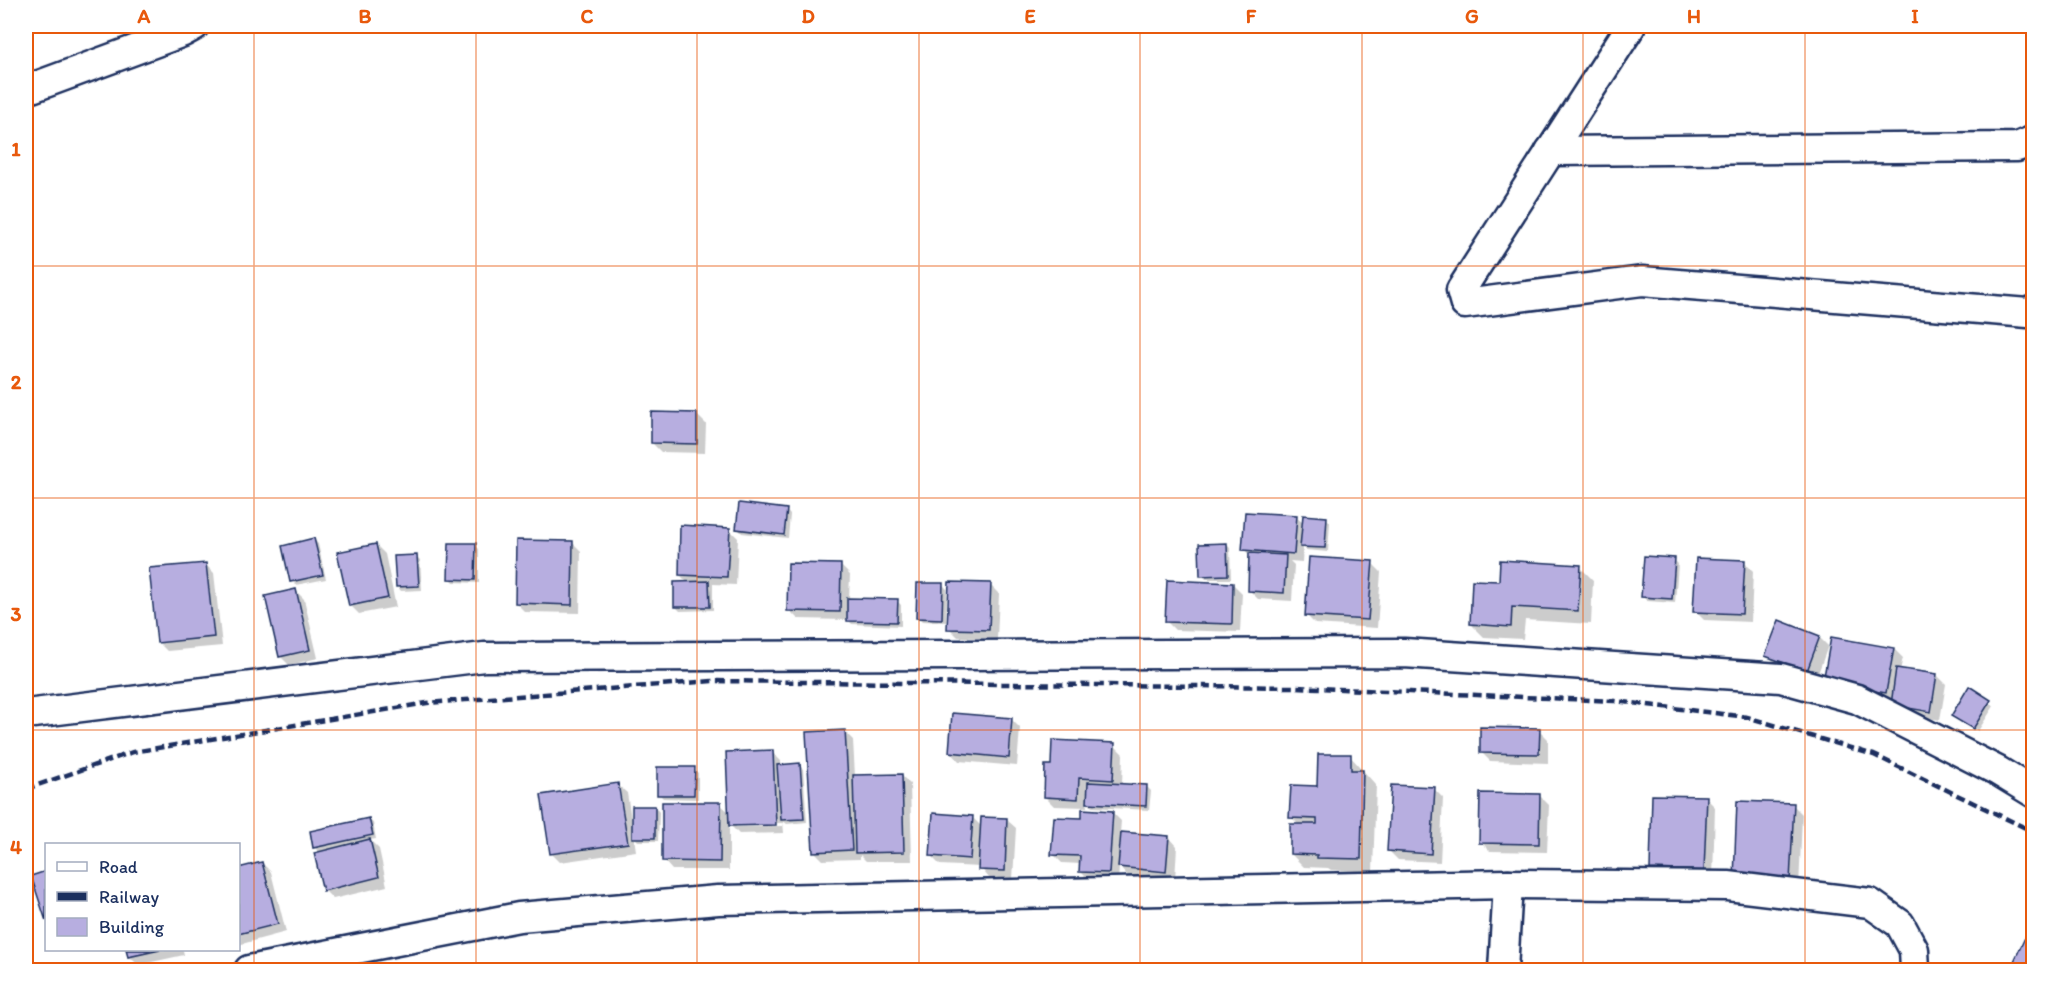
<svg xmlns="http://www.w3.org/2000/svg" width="2059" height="996" font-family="Itim,sans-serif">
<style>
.shadow{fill:#0003;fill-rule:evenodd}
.building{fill:#b7aee0;stroke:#1b2f5e;stroke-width:1.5}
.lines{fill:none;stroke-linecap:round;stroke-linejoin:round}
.minor-casing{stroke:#1b2f5e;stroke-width:33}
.minor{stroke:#fff;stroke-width:28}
.rail{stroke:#1b2f5e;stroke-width:4.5;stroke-dasharray:9 4.5;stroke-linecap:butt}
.grid{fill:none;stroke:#e8590c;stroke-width:1.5;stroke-opacity:0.55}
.neatline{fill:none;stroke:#e8590c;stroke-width:2}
.grid-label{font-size:20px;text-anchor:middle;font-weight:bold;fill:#e8590c}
</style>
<rect width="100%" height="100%" fill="#fff"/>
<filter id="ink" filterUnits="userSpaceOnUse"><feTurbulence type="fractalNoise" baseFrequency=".0167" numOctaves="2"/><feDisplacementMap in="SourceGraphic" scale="12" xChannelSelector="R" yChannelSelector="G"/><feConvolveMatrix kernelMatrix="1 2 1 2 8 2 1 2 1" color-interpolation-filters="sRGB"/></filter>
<g filter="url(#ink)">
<g class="shadow">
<path d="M 697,415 L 706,424 L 705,453 L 661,452 L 652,443 Z"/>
<path d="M 786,510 L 790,515 L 788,538 L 742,533 L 738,529 Z"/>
<path d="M 1296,517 L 1304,524 L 1326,518 L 1330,522 L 1328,552 L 1306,550 L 1303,547 L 1302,562 L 1290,561 L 1294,565 L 1292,601 L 1258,599 L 1249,590 L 1250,556 L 1244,549 Z"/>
<path d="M 729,529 L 738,538 L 736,585 L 713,584 L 713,610 L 680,611 L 676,607 L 688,583 L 680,575 Z"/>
<path d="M 314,540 L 318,544 L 326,579 L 296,585 L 292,581 Z"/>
<path d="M 572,542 L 581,551 L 580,613 L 525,612 L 516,603 Z"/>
<path d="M 1226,544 L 1230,548 L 1231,579 L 1206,579 L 1202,575 Z"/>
<path d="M 376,545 L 385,554 L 396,607 L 359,614 L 350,605 Z"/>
<path d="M 475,545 L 479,549 L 479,583 L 454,582 L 450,578 Z"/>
<path d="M 416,556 L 420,560 L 422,590 L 401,591 L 397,586 Z"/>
<path d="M 1674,560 L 1678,564 L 1675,603 L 1647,601 L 1643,597 Z"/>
<path d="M 1744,562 L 1753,571 L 1751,622 L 1704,620 L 1695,611 Z"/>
<path d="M 1372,563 L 1381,572 L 1377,628 L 1315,624 L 1306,615 Z"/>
<path d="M 205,564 L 214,573 L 222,646 L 167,651 L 158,642 Z"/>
<path d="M 841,566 L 850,575 L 849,599 L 897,601 L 901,605 L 901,626 L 852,624 L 848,620 L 798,619 L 789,610 Z"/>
<path d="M 1580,567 L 1593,580 L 1591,624 L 1525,620 L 1523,639 L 1484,637 L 1471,624 L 1501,583 Z"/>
<path d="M 1233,584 L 1242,593 L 1240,632 L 1175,630 L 1166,621 Z"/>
<path d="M 943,585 L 947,589 L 946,622 L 922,621 L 918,617 Z"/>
<path d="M 990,585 L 999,594 L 997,639 L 958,637 L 949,628 Z"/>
<path d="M 295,590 L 304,599 L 318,658 L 289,665 L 280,656 Z"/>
<path d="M 1819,637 L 1828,646 L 1816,679 L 1776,664 L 1767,655 Z"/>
<path d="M 1894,649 L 1903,658 L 1900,670 L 1937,675 L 1946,684 L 1940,720 L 1901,713 L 1893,701 L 1833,691 Z"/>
<path d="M 1970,688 L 1994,706 L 1978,731 L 1955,717 Z"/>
<path d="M 1011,719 L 1020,728 L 1017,766 L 959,761 L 951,752 Z"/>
<path d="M 1539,730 L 1548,739 L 1548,763 L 1490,761 L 1481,752 Z"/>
<path d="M 844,731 L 853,740 L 855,776 L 901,775 L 910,784 L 912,861 L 866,861 L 860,855 L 860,859 L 823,860 L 814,851 Z"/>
<path d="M 1114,745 L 1123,754 L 1122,786 L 1147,787 L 1151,791 L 1149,810 L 1092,807 L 1087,801 L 1087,807 L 1054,806 L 1045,797 Z"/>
<path d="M 772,752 L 781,761 L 781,766 L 799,765 L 803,769 L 807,822 L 787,824 L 783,821 L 784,833 L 739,834 L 729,824 L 729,870 L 672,870 L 664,861 L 720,804 L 730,813 ZM 783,823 L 783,826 L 736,827 L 736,824 Z"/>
<path d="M 1350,756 L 1376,785 L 1373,872 L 1331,870 L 1328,868 L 1304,867 L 1291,854 L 1299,825 L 1291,817 Z"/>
<path d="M 694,769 L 698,773 L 698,799 L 663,798 L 659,794 Z"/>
<path d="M 618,785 L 627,793 L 632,825 L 655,807 L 659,812 L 658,841 L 638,841 L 634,837 L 636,851 L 560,862 L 551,853 Z"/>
<path d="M 1434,789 L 1443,798 L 1440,862 L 1398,860 L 1389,851 Z"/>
<path d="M 1540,796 L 1549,805 L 1547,852 L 1490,851 L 1481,842 Z"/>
<path d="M 1706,798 L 1715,807 L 1713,879 L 1660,878 L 1651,869 Z"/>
<path d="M 1793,805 L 1802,814 L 1799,890 L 1744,887 Z"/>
<path d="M 1112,812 L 1121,821 L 1120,833 L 1169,837 L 1177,846 L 1175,880 L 1128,876 L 1119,866 L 1118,882 L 1089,880 L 1080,871 L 1081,864 L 1062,863 L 1053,854 L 1083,820 Z"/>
<path d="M 972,817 L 982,827 L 1007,820 L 1016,828 L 1013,879 L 989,878 L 980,867 L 940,865 L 931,856 Z"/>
<path d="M 368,819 L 373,823 L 376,839 L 370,840 L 379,849 L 387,886 L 333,899 L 324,890 L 320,853 L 315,848 L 311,832 Z"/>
<path d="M 262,863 L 271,872 L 286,932 L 238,945 L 238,870 Z"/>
<path d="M 46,872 L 46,917 L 33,877 Z"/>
<path d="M 128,950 L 183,950 L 184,955 L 138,965 L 129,956 Z"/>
</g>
<g class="building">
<path d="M 651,412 L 697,413 L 697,444 L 651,443 Z"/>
<path d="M 739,503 L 787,509 L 784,535 L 736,529 Z"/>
<path d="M 1245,512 L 1297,515 L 1294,554 L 1242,550 Z"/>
<path d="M 1303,515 L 1327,517 L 1325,548 L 1300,547 Z"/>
<path d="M 680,525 L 730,528 L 727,577 L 679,575 Z"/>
<path d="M 314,538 L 323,575 L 290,582 L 282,546 Z"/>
<path d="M 516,540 L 573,541 L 572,605 L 515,603 Z"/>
<path d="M 449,543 L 476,543 L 475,580 L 448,579 Z"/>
<path d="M 1227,543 L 1228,575 L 1200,576 L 1199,544 Z"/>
<path d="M 376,544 L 388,598 L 349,606 L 337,552 Z"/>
<path d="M 1249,553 L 1286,555 L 1284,593 L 1248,591 Z"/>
<path d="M 417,555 L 419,586 L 396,587 L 394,556 Z"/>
<path d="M 1644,556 L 1675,558 L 1672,599 L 1641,597 Z"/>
<path d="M 1309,557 L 1373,561 L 1368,620 L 1305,616 Z"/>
<path d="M 1696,558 L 1745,560 L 1742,614 L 1693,612 Z"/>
<path d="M 1500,560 L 1581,565 L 1578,611 L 1512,607 L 1511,627 L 1470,624 L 1472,580 L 1499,581 Z"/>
<path d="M 206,563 L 214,637 L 157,643 L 149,568 Z"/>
<path d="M 788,563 L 841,564 L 840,612 L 787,611 Z"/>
<path d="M 1167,580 L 1233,583 L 1232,624 L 1165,622 Z"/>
<path d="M 709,581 L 710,607 L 674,607 L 674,582 Z"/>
<path d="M 949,582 L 991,583 L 989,630 L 947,629 Z"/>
<path d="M 917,583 L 943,583 L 942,619 L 916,618 Z"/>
<path d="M 296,589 L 310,650 L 279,657 L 265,596 Z"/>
<path d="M 847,598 L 898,599 L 897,622 L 847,621 Z"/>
<path d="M 1779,620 L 1820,636 L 1807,671 L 1765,656 Z"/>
<path d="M 1831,637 L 1894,648 L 1886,693 L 1823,682 Z"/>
<path d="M 1896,668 L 1937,674 L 1931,712 L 1891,705 Z"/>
<path d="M 1969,686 L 1991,700 L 1973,729 L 1951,716 Z"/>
<path d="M 952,713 L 1012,718 L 1009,758 L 949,752 Z"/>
<path d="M 1480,727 L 1540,728 L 1539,754 L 1480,753 Z"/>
<path d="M 845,730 L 852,850 L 813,852 L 806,732 Z"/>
<path d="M 1052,740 L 1115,743 L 1113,780 L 1079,778 L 1078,799 L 1044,797 L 1045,765 L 1051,765 Z"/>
<path d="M 773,750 L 776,825 L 729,826 L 726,752 Z"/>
<path d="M 1318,754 L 1351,754 L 1351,770 L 1363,770 L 1361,859 L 1317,858 L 1317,855 L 1290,854 L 1290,824 L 1317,824 L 1317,819 L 1289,818 L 1291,785 L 1317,786 Z"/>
<path d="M 800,763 L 804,819 L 781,820 L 777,765 Z"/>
<path d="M 657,767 L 695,767 L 694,795 L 657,795 Z"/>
<path d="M 902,774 L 904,852 L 855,853 L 853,775 Z"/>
<path d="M 1088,782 L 1147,785 L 1146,806 L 1087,803 Z"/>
<path d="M 618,783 L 628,843 L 550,854 L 541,795 Z"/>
<path d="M 1391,785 L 1435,787 L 1431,854 L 1387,851 Z"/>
<path d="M 1480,793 L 1540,794 L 1539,844 L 1479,843 Z"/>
<path d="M 1652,795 L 1707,796 L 1704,871 L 1650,869 Z"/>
<path d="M 1737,801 L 1794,803 L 1790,881 L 1734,879 Z"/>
<path d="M 662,802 L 721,802 L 720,862 L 662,861 Z"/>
<rect x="632" y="806" width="23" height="32"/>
<path d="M 1082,809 L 1113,811 L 1109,873 L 1079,872 L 1080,856 L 1051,855 L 1054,817 L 1082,818 Z"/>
<path d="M 933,813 L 973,816 L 970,859 L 930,856 Z"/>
<path d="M 981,817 L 1007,818 L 1005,871 L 978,870 Z"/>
<path d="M 369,818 L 373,835 L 313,848 L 310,831 Z"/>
<path d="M 1121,832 L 1169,836 L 1166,872 L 1118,867 Z"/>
<path d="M 370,839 L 379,877 L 323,891 L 314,853 Z"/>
<path d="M 262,862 L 278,924 L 238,934 L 238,868 Z"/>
<path d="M 46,871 L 46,921 L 31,876 Z"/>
<path d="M 2034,918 L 2034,970 L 2010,970 Z"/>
<path d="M 126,950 L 160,950 L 128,957 Z"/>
</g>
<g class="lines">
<g class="minor-casing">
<g id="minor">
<path d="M 1631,26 L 1461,290 L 1465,304 L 1642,281 L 2028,313 L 2034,310"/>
<path d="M 26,90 L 183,32 L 194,26"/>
<path d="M 1550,151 L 2017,147 L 2034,140"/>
<path d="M 26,714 L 484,657 L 1404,653 L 1781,678 L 1857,699 L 1998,771 L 2034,793"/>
<path d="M 249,970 L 519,917 L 718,900 L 1508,884 L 1728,886 L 1870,903 L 1900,924 L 1914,950 L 1915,970"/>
<path d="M 1503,970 L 1508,884"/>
</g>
</g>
<use href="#minor" class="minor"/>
<path class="rail" d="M 26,789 L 133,752 L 427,703 L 712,681 L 1295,687 L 1615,701 L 1747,717 L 1874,755 L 2034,832"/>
</g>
</g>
<path class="grid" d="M 254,26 L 254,970M 476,26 L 476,970M 697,26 L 697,970M 919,26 L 919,970M 1140,26 L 1140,970M 1362,26 L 1362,970M 1583,26 L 1583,970M 1805,26 L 1805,970M 26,266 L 2034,266M 26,498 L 2034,498M 26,730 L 2034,730"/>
<rect width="2059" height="996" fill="none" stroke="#fff" stroke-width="66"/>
<rect x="45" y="843" width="195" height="108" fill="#ffffff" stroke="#a4acbf" stroke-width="1.5"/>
<rect x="57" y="862" width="30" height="9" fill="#ffffff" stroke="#a4acbf" stroke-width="1.5"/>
<text x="99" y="873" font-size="18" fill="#1b2f5e">Road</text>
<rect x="57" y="892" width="30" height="9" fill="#1b2f5e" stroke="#a4acbf" stroke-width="1.5"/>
<text x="99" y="903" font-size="18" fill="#1b2f5e">Railway</text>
<rect x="57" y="918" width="30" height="18" fill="#b7aee0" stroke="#a4acbf" stroke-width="1.5"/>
<text x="99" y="933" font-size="18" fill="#1b2f5e">Building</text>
<rect x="33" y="33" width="1993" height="930" class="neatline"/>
<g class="grid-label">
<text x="144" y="23">A</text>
<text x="365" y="23">B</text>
<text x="587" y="23">C</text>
<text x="808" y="23">D</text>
<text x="1030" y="23">E</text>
<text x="1251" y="23">F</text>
<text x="1472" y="23">G</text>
<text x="1694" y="23">H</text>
<text x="1915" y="23">I</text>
<text x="16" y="156">1</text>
<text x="16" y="389">2</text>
<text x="16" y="621">3</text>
<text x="16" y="854">4</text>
</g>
</svg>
